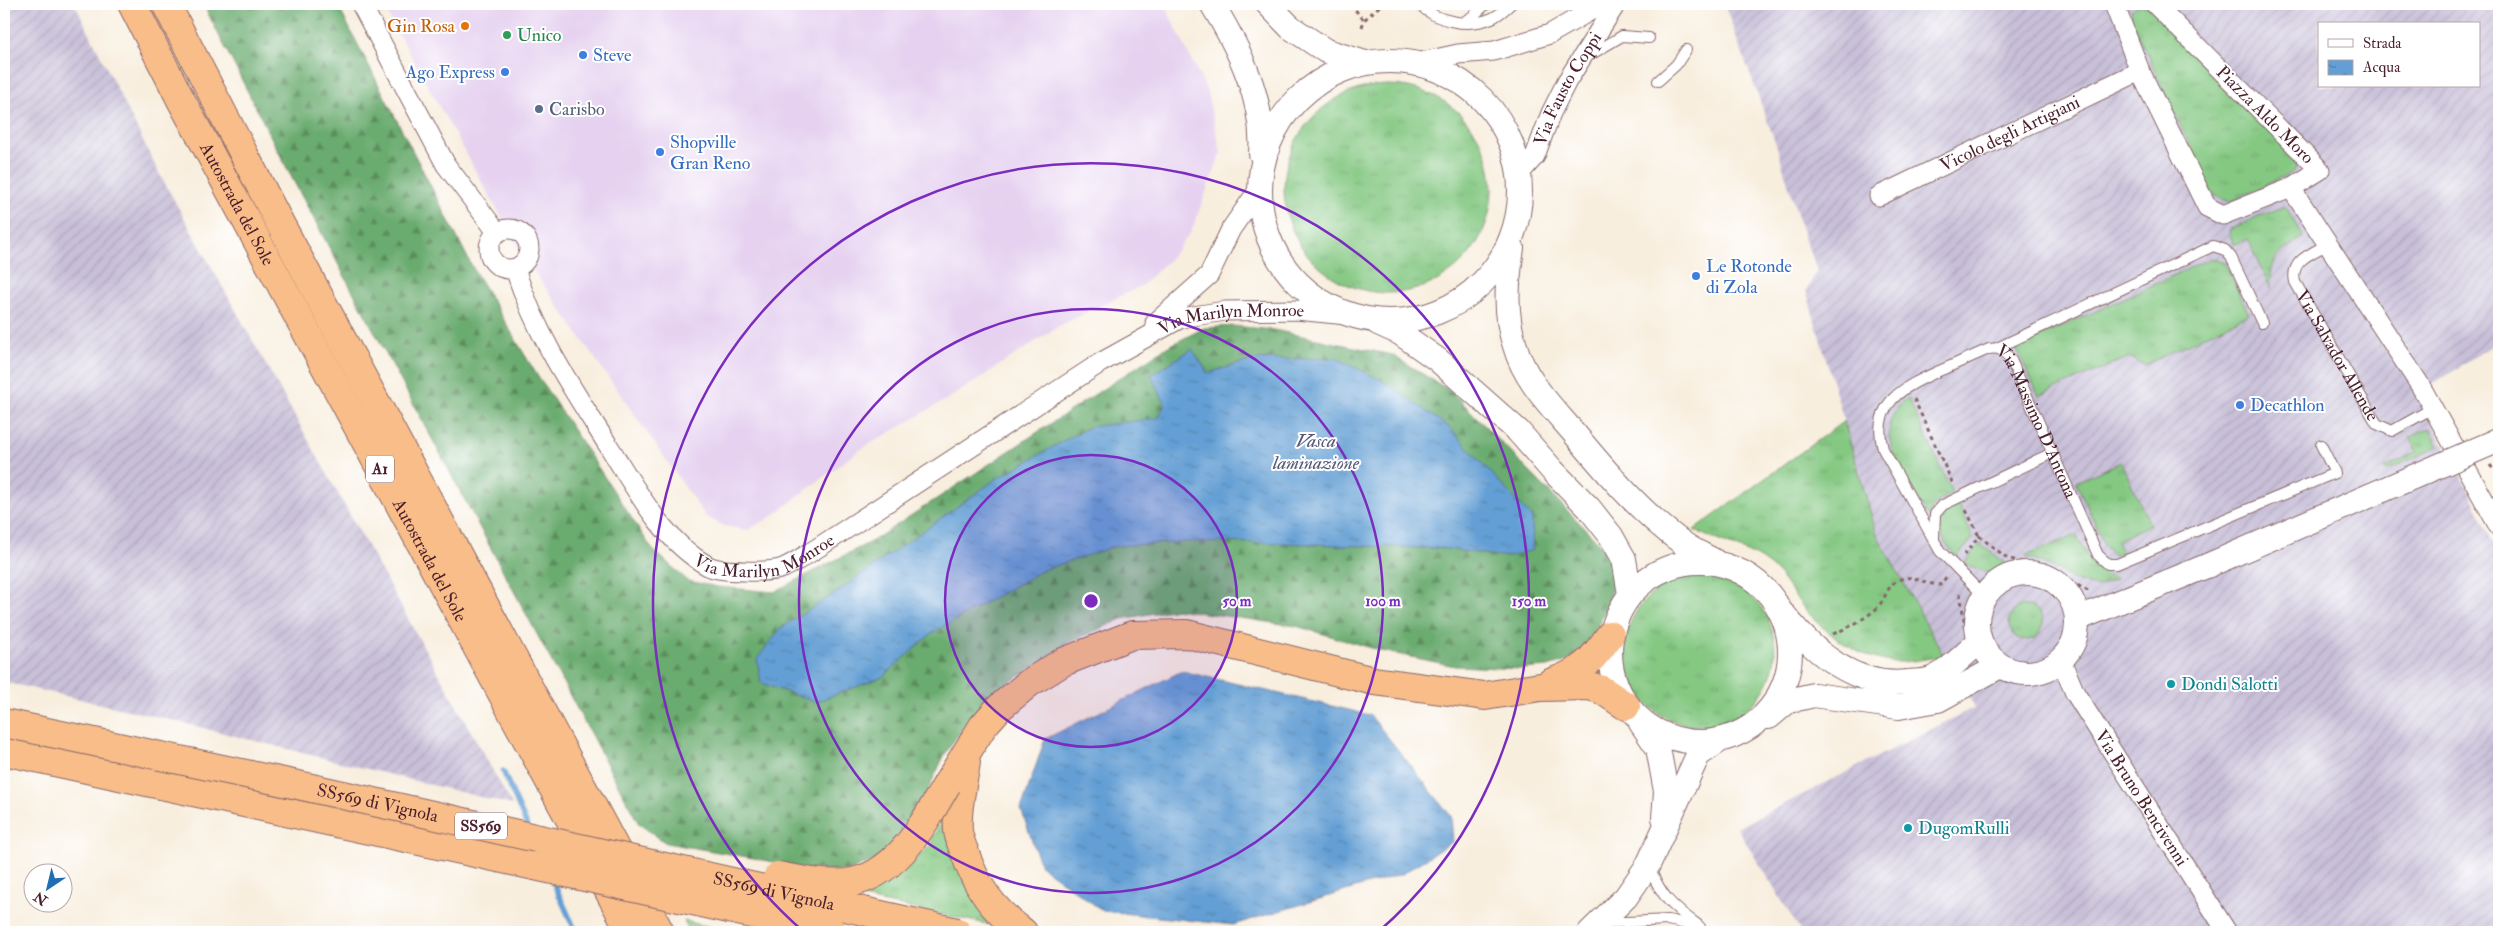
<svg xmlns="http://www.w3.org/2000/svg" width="2503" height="936" font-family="'IM FELL Double Pica',serif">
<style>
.built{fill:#e6d2f0}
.industrial{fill:url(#industrial-furrows);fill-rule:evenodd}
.grass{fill:url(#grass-tufts);stroke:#677456}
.forest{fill:url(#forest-firs);stroke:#5a664e}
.water{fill:url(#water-ripples);stroke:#565f80}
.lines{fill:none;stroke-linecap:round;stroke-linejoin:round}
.stream{stroke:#639fd4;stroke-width:5.5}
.service-casing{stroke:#87676a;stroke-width:12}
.minor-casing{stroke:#87676a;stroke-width:21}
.tertiary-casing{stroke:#87676a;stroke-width:26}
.trunk-casing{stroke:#87676a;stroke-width:30}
.motorway-casing{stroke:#87676a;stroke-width:30}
.path{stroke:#87676a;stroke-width:3;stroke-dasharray:4 4;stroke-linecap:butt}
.service{stroke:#fff;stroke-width:10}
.minor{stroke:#fff;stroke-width:19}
.tertiary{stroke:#fff;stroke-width:24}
.trunk{stroke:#f8bd89;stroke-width:28}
.motorway{stroke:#f8bd89;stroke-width:28}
.tertiary-bridge-casing{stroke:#87676a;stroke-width:26;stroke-linecap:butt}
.trunk-bridge-casing{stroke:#87676a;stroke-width:30;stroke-linecap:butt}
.tertiary-bridge{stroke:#fff;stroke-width:24}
.trunk-bridge{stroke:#f8bd89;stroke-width:28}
.ring{fill:none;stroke:#7b2cbf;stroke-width:2.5}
.food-dot{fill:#e8710a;stroke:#fff;stroke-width:2}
.leisure-dot{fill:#2e9e5b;stroke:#fff;stroke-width:2}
.shop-dot{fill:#3f7fe0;stroke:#fff;stroke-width:2}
.service-dot{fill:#5c6f8a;stroke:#fff;stroke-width:2}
.culture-dot{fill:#0f9aa8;stroke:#fff;stroke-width:2}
.labels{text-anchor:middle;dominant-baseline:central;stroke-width:4;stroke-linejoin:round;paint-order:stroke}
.shield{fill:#fff;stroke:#80626b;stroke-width:1}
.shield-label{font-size:16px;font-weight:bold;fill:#4a1f2b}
.food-label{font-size:18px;fill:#c56008;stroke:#fff;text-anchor:end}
.leisure-label{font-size:18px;fill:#27864d;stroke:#fff;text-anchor:start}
.shop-label{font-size:18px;fill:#366cbe;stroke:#fff;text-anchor:start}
.street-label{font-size:18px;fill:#4a1f2b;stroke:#fff}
.service-label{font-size:18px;fill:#4e5e75;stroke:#fff;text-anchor:start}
.culture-label{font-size:18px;fill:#0d838f;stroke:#fff;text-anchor:start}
.water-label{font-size:19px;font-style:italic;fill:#555977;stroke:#fff}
.centre{fill:#7b2cbf;stroke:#fff;stroke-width:2.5}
.ring-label{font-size:15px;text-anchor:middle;font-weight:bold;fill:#7b2cbf;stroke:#fff;stroke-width:4;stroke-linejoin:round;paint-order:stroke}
</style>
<defs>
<pattern id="industrial-furrows" width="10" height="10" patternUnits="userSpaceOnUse" patternTransform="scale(1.25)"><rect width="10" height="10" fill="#c8bfd8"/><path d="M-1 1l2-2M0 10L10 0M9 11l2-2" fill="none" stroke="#ada4ba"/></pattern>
<pattern id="grass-tufts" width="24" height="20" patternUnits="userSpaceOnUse" patternTransform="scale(1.25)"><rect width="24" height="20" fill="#84c882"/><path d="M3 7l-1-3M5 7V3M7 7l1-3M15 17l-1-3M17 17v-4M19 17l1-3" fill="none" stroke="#74ab70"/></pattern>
<pattern id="forest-firs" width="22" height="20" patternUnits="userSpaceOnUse" patternTransform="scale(1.25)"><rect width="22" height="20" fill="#6bac70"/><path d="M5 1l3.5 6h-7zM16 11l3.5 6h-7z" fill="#5a8b5c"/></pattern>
<pattern id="water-ripples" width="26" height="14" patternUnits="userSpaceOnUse" patternTransform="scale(1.25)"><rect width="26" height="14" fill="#639fd4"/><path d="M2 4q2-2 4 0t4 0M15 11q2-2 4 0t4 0" fill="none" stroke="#5481ac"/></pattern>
</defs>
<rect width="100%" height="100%" fill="#fff"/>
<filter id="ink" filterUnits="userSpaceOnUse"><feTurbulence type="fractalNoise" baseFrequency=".02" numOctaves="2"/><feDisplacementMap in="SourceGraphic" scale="10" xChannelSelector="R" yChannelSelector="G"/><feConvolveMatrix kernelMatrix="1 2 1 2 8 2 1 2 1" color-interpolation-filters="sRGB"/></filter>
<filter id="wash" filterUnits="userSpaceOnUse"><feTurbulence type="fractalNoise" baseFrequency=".0096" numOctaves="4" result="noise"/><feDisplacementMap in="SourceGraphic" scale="20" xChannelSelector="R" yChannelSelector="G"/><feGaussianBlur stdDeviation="1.12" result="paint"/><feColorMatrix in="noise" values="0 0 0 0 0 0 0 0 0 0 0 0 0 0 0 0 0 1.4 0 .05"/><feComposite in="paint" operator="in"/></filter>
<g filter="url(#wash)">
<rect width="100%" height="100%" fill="#f8eede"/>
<path class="built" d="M 382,4 L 1164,4 L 1206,89 L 1221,153 L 1191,232 L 1168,261 L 1141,286 L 1059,326 L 956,394 L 858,451 L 771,517 L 748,530 L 725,526 L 706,517 L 522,254 Z"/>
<g class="industrial">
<path d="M 4,4 L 75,4 L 159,173 L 512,805 L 163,718 L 4,682 Z"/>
<path d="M 1724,4 L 2499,4 L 2499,341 L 2417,394 L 2471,495 L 2499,555 L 2499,932 L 1801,932 L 1737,828 L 1975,707 L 1931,633 L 1877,535 L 1806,290 L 1818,270 L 1806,243 L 1777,147 ZM 2319,24 L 2479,24 L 2479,86 L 2319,86 Z"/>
</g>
<g class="grass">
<path d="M 2139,4 L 2153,9 L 2293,153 L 2297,166 L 2293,172 L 2230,202 L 2213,195 L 2132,22 L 2131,10 Z"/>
<circle cx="1388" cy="189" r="104"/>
<path d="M 2285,206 L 2303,237 C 2279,253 2269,258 2271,289 L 2248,239 L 2234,245 L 2229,232 L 2230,229 Z"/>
<path d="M 2211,258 L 2225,263 L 2249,314 L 2145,365 L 2129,357 L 2039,396 L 2016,348 Z"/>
<path d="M 1908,398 L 1952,492 L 1934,505 L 1928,516 C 1909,483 1864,429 1908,398 Z"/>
<path d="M 1844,421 L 1877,535 L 1944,656 C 1929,658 1913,662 1898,662 C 1862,662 1826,634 1804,608 C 1792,594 1785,579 1770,566 C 1748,548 1719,543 1694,530 Z"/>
<path d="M 2430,428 L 2439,446 L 2386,471 L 2384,468 L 2417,452 L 2410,437 Z"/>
<path d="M 2121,462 L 2150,524 L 2117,541 L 2122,553 L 2113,556 L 2104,544 L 2076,482 Z"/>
<path d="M 1958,503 L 1973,538 L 1957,557 C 1938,537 1929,521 1958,503 Z"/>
<path d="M 2076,535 C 2088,557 2091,570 2116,579 L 2097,587 L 2089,585 L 2076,581 L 2051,566 L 2025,556 Z"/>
<path d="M 1980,544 L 2014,569 C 1996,574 1980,573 1965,563 Z"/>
<circle cx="1700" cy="651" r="75"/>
<circle cx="2026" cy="623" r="17"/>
<path d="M 952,794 L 1001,927 L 853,896 L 895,881 L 930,845 Z"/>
<path d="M 684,921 L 734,932 L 690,932 Z"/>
</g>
<path class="forest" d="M 203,4 L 337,4 L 474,270 L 535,372 L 652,549 L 688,581 L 718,587 L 774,592 L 874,540 L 1167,347 L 1204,328 L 1234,326 L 1274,330 L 1392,355 L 1452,392 L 1602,546 L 1614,570 L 1610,597 L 1600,622 L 1585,644 L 1571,660 L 1548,667 L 1522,669 L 1455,666 L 1382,651 L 1296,626 L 1176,609 L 1122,619 L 1070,642 L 1010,682 L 972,714 L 945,754 L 924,798 L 898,835 L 879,858 L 849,871 L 805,869 L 759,859 L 666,843 L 639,824 L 293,180 Z"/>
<g class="water">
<path d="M 1192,349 L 1208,373 L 1253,360 L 1336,358 L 1385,382 L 1450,428 L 1532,518 L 1533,550 L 1508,557 L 1447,549 L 1280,543 L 1186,542 L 1116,546 L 1043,570 L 932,633 L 883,677 L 815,702 L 761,683 L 757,659 L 781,628 L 834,594 L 999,477 L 1089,427 L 1158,418 L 1165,404 L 1151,375 Z"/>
<path d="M 1182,671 L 1370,715 L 1451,816 L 1453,841 L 1402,874 L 1233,925 L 1103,911 L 1041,866 L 1021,809 L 1045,739 Z"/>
</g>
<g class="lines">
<g class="stream">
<path d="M 503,771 L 528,828"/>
<path d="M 551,877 L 576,932"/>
</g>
</g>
</g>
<g filter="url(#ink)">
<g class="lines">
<g class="service-casing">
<g id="service">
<path d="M 1419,4 C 1436,22 1469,28 1492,18 C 1499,15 1505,9 1511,4"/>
<path d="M 1465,21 L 1473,16 L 1486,4"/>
<path d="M 1590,55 L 1622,36 L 1649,38"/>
<path d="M 1658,81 L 1676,65 L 1686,50"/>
<path id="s1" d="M 2328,244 C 2311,254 2290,260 2295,282 L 2377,424 L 2392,431 L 2433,408"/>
<path d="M 1997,348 L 2213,246 L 2225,250 L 2231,257 L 2262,323"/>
<path d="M 1934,537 L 1935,514 L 1943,505 L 2052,453"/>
<path id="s2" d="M 1984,596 L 1940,551 L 1883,449 C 1870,403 1904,387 1939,371 C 1956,364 1972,356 1989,349 C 2000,347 2004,351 2011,360 L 2098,555 L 2108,564 L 2117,564 L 2335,473 L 2321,445"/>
<path d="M 1649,867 C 1662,897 1671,906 1698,925"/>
<path d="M 1605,923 L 1668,920 L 1700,927"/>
</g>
</g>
<g class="minor-casing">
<g id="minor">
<path d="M 361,4 L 446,165 L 497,232"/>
<path d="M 2114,4 L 2140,71 L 2207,207 L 2223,215 L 2291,188 L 2320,170 L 2155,4"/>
<path d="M 1417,63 L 1458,54 L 1494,51 L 1550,34 L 1602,4"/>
<path id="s3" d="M 1519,174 L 1535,156 L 1551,113 L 1567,81 L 1616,4"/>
<path d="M 2291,188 L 2420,385 L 2499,527"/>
<path id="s4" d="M 1879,196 L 2140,71"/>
<circle cx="509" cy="249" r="20"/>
<path id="s5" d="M 515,269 C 537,337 570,385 608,445 C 636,489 662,540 708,566 C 720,572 771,573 783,568 C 795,563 807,554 819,547 L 1100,363 L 1181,318 L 1225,311 L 1296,310 L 1347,315"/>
<path d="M 1155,323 L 1209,275 L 1231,229 L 1259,189"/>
<path id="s6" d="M 2061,660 L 2075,693 L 2227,932"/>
</g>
</g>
<g class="tertiary-casing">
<g id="tertiary">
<path d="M 1212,4 C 1239,48 1265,101 1261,154"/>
<path d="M 1268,4 L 1290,27 L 1326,51 L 1365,63"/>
<circle cx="1390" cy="191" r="130"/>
<path d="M 1512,248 C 1507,282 1504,313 1515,346 C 1525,381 1551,406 1574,433 C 1607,473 1642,514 1684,544 C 1693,551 1704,555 1714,561"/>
<path d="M 1378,323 L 1400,333 L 1438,360 L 1518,431 L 1552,470 L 1589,508 L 1611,536 L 1624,559 L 1630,594"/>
<circle cx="1700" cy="652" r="90"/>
<circle cx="2027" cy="623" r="50"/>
<path d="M 1785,616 C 1815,654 1857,688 1908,682 C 1915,681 1924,682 1931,679 C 1948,673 1965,653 1979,642"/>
<path d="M 2077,619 L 2209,565"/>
<path d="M 1769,717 L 1788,701 L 1814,695 L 1899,707 L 1938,700 L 2000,666"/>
<path d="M 1641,723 L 1658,748 L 1666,791 L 1664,818"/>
<path d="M 1590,932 L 1626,897 L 1648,865 L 1698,755 L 1720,740"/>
</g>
</g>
<g class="trunk-casing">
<g id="trunk">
<path d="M 1550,683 C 1582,672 1591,662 1610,635"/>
<path d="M 4,751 L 535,866"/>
<path d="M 966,762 C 963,784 956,808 958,831 C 959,838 962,846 965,853 C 976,887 994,911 1023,932"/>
<path d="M 947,784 L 983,726 L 999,708 L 1029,683 L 1063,662 L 1132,635 L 1187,634 L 1374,681 L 1485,696 L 1540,687 L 1589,686 L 1602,690 L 1626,706"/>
</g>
</g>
<g class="motorway-casing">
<g id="motorway">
<path id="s7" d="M 132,4 L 180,98 L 631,932"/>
<path d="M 166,4 L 276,216 L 660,932"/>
</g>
</g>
<g class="path">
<path d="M 1350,4 L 1364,20"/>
<path d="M 1362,27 L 1364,20 L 1382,4"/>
<path d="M 1914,399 L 1953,484"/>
<path d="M 2490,465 L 2493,469 L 2499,468"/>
<path d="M 1966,510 L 1979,536"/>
<path d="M 1964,555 L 1979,536 L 2007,558 L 2048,569 L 2088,591"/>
<path d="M 1763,587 L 1779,597"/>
<path d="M 1960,593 L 1965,626"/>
<path d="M 1833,634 C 1848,628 1863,620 1876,609 C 1888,598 1886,580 1906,578 C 1916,576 1928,585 1940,585 L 1947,576"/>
</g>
<use href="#service" class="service"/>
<use href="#minor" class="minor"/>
<use href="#tertiary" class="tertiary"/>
<use href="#trunk" class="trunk"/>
<use href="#motorway" class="motorway"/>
<g class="tertiary-bridge-casing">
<path id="tertiary-bridge" d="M 2209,565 L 2499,440"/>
</g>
<g class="trunk-bridge-casing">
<g id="trunk-bridge">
<path id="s8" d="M 4,723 L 298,785 L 957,932"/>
<path d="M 535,866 L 833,932"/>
<path d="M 778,876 C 799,880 825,885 846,883 C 897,877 924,823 947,784"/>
</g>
</g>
<use href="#tertiary-bridge" class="tertiary-bridge"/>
<use href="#trunk-bridge" class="trunk-bridge"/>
</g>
</g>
<circle cx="1091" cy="601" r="146" fill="#7b2cbf" fill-opacity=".12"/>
<g class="ring">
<circle cx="1091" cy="601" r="146"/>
<circle cx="1091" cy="601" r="292"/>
<path d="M804 932A438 438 0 1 1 1378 932"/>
</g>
<circle class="food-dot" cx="465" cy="26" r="5"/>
<circle class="leisure-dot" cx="507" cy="35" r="5"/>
<g class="shop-dot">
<circle cx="583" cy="55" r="5"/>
<circle cx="505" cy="72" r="5"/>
<circle cx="660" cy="152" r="5"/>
<circle cx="1696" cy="276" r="5"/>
<circle cx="2240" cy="405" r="5"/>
</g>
<circle class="service-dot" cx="539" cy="109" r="5"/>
<g class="culture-dot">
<circle cx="2171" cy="684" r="5"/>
<circle cx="1908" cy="828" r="5"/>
</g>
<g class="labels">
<g class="shield">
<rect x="366" y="455.5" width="28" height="27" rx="4"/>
<rect x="455" y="812.5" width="52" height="27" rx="4"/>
</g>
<g class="shield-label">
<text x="380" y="469">A1</text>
<text x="481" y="826">SS569</text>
</g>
<g class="food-label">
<text x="455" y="26">Gin Rosa</text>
</g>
<g class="leisure-label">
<text x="517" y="35">Unico</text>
</g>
<g class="shop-label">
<text x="593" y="55">Steve</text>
<text x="495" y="72" text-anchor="end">Ago Express</text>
<text x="670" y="142">Shopville<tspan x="670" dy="21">Gran Reno</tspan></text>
<text x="1706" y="266">Le Rotonde<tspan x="1706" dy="21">di Zola</tspan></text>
<text x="2250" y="405">Decathlon</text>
</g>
<g class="street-label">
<text stroke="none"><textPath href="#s3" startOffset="99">Via Fausto Coppi</textPath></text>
<text transform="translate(2265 115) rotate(45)">Piazza Aldo Moro</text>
<text stroke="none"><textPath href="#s4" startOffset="145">Vicolo degli Artigiani</textPath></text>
<text stroke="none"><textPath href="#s7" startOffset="226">Autostrada del Sole</textPath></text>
<text stroke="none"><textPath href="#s5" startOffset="954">Via Marilyn Monroe</textPath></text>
<text stroke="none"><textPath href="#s1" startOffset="140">Via Salvador Allende</textPath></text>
<text stroke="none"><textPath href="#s2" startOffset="435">Via Massimo D'Antona</textPath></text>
<text stroke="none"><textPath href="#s5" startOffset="418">Via Marilyn Monroe</textPath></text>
<text stroke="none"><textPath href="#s7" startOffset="631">Autostrada del Sole</textPath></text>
<text stroke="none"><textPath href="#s6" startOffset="160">Via Bruno Bencivenni</textPath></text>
<text stroke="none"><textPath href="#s8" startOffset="382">SS569 di Vignola</textPath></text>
<text stroke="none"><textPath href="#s8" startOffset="788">SS569 di Vignola</textPath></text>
</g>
<g class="service-label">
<text x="549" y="109">Carisbo</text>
</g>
<g class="culture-label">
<text x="2181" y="684">Dondi Salotti</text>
<text x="1918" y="828">DugomRulli</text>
</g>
<g class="water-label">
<text x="1316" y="441">Vasca<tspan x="1316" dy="22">laminazione</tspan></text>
</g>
</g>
<circle cx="1091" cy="601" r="8" class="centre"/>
<g class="ring-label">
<text x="1237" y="606">50 m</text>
<text x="1383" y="606">100 m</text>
<text x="1529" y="606">150 m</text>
</g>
<rect width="2503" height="936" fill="none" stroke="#fff" stroke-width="20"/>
<rect x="2318" y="22" width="162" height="65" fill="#ffffff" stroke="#b7a5aa"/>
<rect x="2328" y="39" width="25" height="8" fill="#ffffff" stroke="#b7a5aa"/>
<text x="2363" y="48" font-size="15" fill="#4a1f2b">Strada</text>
<rect x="2328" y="60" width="25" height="15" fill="url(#water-ripples)" stroke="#b7a5aa"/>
<text x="2363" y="72" font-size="15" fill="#4a1f2b">Acqua</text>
<g transform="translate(48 888) rotate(215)"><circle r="24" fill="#ffffff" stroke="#b7a5aa"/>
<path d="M0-4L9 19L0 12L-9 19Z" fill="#1f6fb2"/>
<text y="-8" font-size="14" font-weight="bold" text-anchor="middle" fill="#4a1f2b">N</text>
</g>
</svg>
